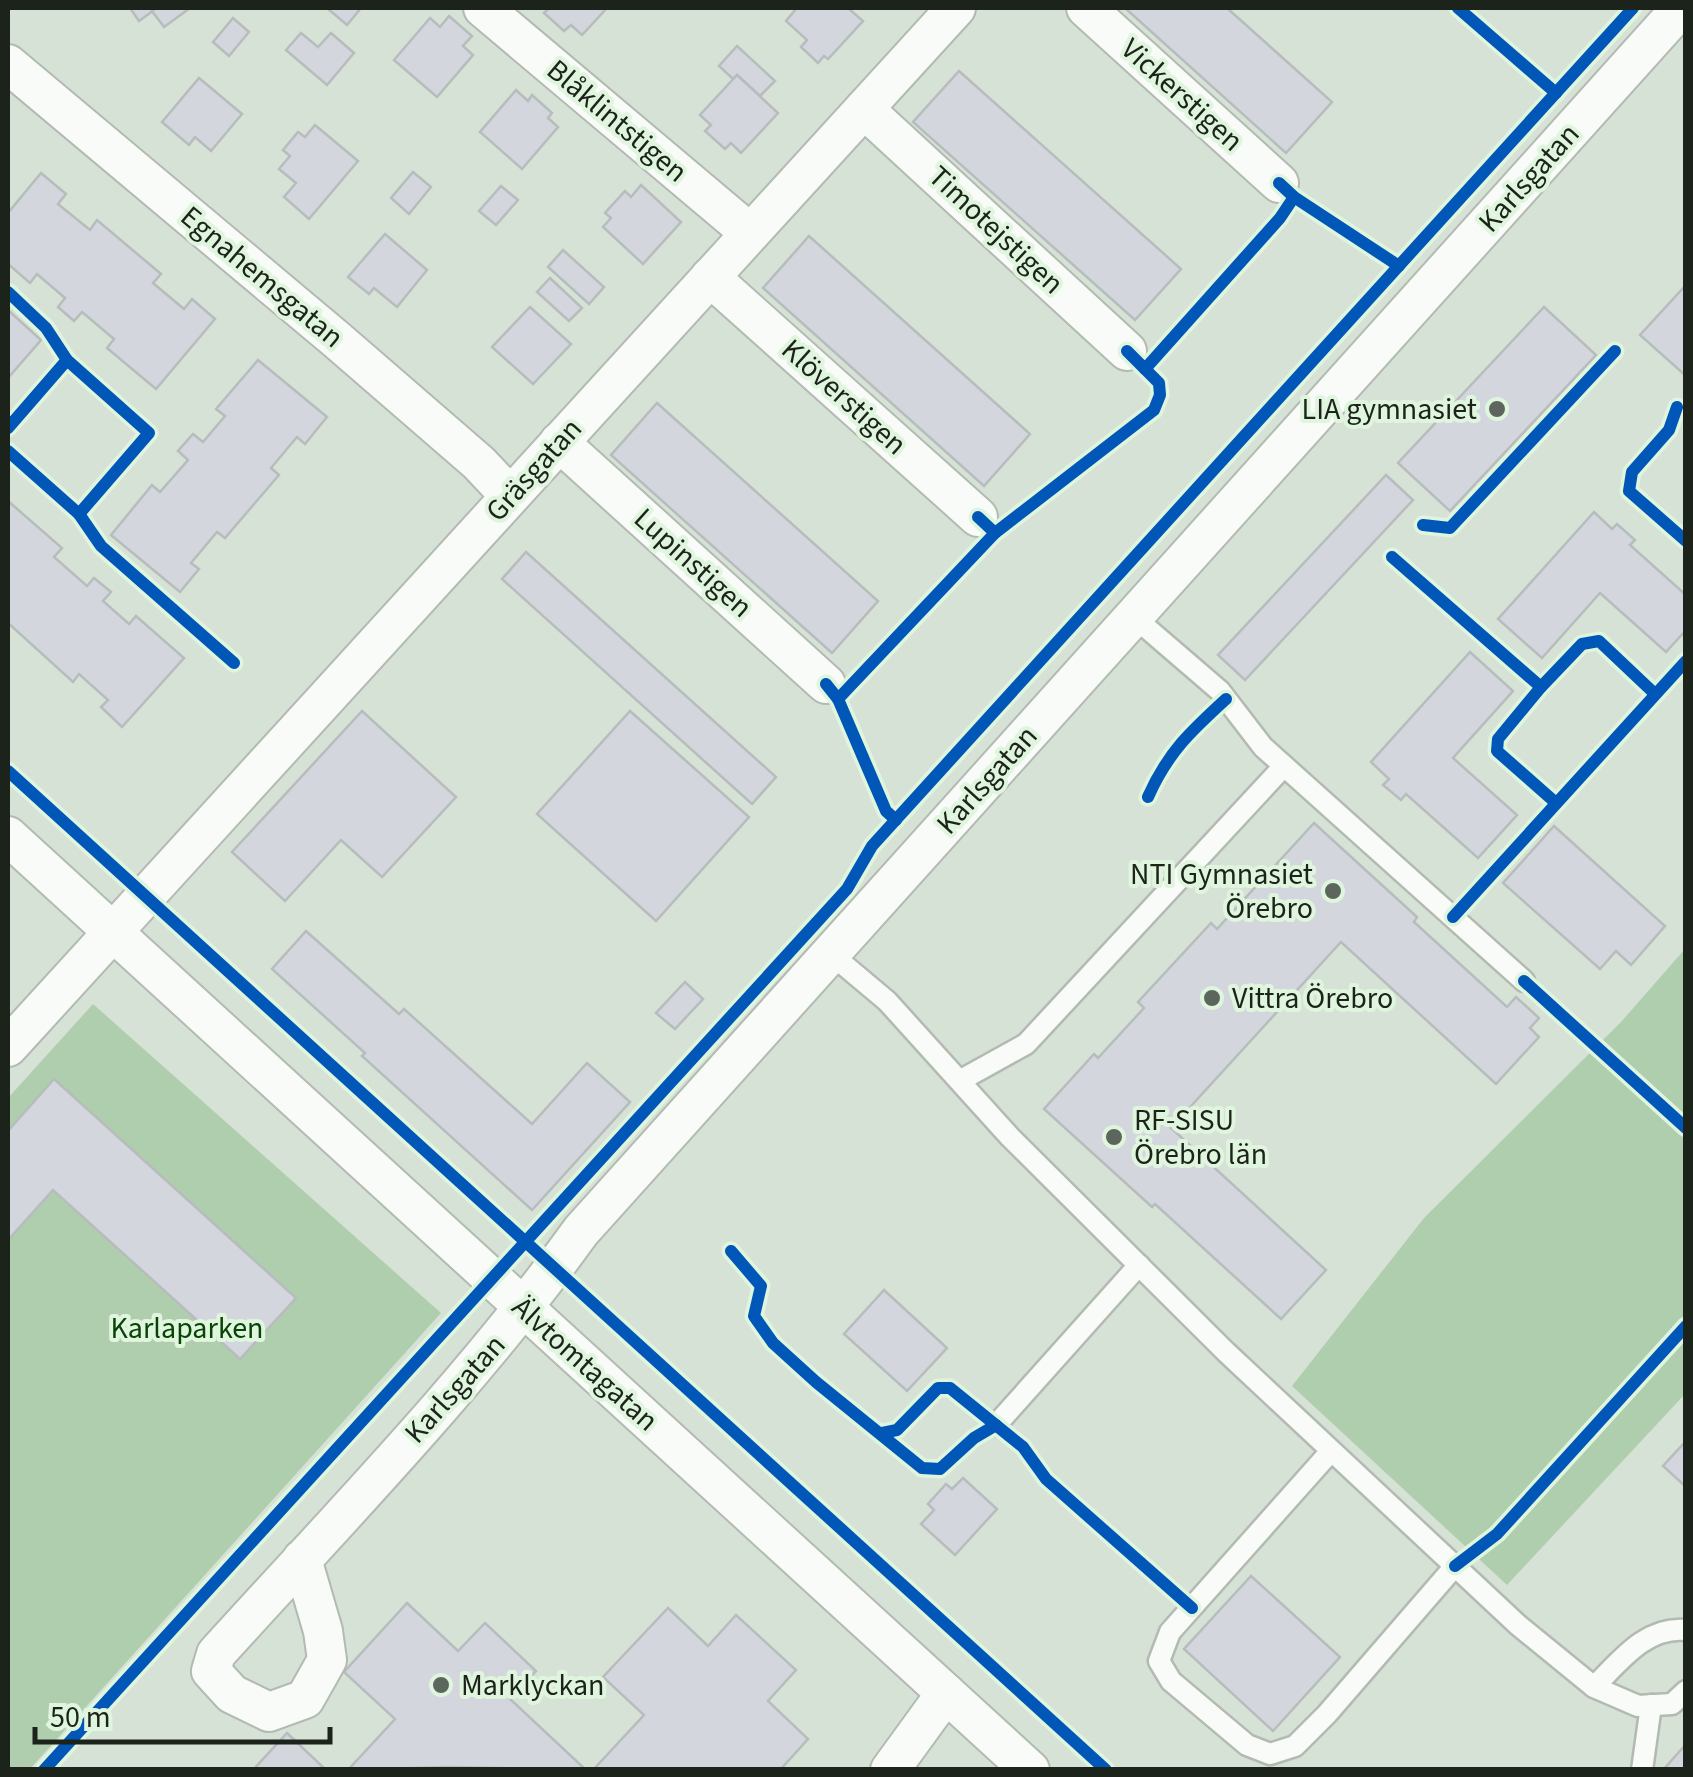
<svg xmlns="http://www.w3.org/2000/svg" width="1693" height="1777" font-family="'Source Sans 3',sans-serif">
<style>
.green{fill:#afcead}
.building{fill:#d3d6dd;stroke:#b7bcbc;stroke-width:2.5}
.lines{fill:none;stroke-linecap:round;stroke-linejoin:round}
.lane-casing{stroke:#b2bab1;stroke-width:25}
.street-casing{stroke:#b2bab1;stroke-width:42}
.lane{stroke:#f9fbf9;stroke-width:20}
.street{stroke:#f9fbf9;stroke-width:38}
.cycleway-casing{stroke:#e0f5de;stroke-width:19}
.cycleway{stroke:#0057b8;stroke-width:12}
.poi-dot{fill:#5d665c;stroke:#e0f5de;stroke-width:4}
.labels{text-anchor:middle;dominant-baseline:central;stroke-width:8;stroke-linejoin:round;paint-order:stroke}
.street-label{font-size:30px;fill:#1b231a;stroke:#e0f5de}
.poi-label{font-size:30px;fill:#1b231a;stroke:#e0f5de;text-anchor:start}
.park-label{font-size:30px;fill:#084406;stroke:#e0f5de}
</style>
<rect width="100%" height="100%" fill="#d7e2d6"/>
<g class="green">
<path d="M 1685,949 L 1685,1394 L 1507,1585 L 1292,1386 L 1424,1218 L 1621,1022 Z"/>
<path d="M 93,1004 L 441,1313 L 29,1770 L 8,1769 L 8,1098 Z"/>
</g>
<g class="building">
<path d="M 130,8 L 157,8 L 139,21 Z"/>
<path d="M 157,8 L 190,8 L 164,27 L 152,11 Z"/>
<path d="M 327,8 L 361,8 L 347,25 Z"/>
<path d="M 549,8 L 607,8 L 582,35 L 571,25 L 564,31 L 544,13 Z"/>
<path d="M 794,8 L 848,8 L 863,21 L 828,59 L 824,56 L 818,63 L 801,47 L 807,40 L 786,21 L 796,9 Z"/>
<path d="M 1125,8 L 1227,8 L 1332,102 L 1286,153 Z"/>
<path d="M 449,16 L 472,36 L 463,46 L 473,55 L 437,97 L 394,60 L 430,18 L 440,27 Z"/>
<path d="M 233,18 L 249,32 L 229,56 L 213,42 Z"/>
<path d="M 301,33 L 318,47 L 331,33 L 354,53 L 327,85 L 286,50 Z"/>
<path d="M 737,46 L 775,81 L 760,96 L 737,75 L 733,79 L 719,66 Z"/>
<path d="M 959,71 L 1181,269 L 1135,320 L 913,122 Z"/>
<path d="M 737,75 L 778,113 L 741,153 L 731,143 L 725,149 L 705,131 L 711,125 L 700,115 Z"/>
<path d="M 199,78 L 242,114 L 211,151 L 195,137 L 189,145 L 162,122 Z"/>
<path d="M 516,90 L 528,101 L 532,95 L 552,113 L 548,118 L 558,127 L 522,169 L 480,132 Z"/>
<path d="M 315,125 L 358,161 L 309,219 L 284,197 L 296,183 L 279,169 L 290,156 L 283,150 L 298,132 L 305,137 Z"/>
<path d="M 413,172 L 431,187 L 409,214 L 391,198 Z"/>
<path d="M 41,173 L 66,194 L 58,204 L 90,230 L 97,220 L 161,274 L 153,283 L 184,309 L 192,299 L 215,319 L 156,389 L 107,348 L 114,339 L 82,312 L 74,321 L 58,307 L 65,298 L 37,274 L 30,283 L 8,264 L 8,213 Z"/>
<path d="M 641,185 L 681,222 L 643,264 L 603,227 L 611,218 L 605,213 L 625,191 L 631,197 Z"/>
<path d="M 501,186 L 518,200 L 496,225 L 479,211 Z"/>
<path d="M 385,234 L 427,270 L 397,307 L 374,288 L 369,294 L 348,277 Z"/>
<path d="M 809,236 L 1030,434 L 984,486 L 763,288 Z"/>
<path d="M 563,250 L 604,287 L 589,304 L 548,267 Z"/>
<path d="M 550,278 L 582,308 L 569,321 L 537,292 Z"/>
<path d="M 1686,285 L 1686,376 L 1640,335 Z"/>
<path d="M 530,307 L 571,344 L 533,384 L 492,347 Z"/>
<path d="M 1544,307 L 1596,355 L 1450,511 L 1398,463 Z"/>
<path d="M 8,310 L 41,340 L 8,378 Z"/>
<path d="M 258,360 L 327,417 L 305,444 L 297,437 L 271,468 L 279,475 L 225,538 L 217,532 L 191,563 L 199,569 L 180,592 L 111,535 L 152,485 L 160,492 L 188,460 L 178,451 L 193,434 L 203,442 L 225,416 L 216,409 Z"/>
<path d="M 657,403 L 878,601 L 832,653 L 611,455 Z"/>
<path d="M 1386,475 L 1413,500 L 1245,680 L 1218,655 Z"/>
<path d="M 8,501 L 62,548 L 54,557 L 87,586 L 94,578 L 111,592 L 103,601 L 129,624 L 136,616 L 184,658 L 122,727 L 101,707 L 108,700 L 79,674 L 73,682 L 8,623 Z"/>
<path d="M 1594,512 L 1612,529 L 1617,524 L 1635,540 L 1630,545 L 1686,595 L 1686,630 L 1666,652 L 1600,593 L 1542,658 L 1498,619 Z"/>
<path d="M 526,552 L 776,777 L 752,804 L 502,579 Z"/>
<path d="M 1470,652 L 1513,691 L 1453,758 L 1517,815 L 1478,858 L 1406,794 L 1401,800 L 1383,785 L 1389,779 L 1371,762 Z"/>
<path d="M 362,711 L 456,797 L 382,877 L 341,840 L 285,901 L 232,852 Z"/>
<path d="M 630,711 L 749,817 L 656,921 L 537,814 Z"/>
<path d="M 1314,823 L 1417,917 L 1414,922 L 1507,1007 L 1516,997 L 1539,1018 L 1530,1028 L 1539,1037 L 1496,1084 L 1341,942 L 1171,1128 L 1326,1270 L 1281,1319 L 1155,1204 L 1152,1207 L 1044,1109 L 1094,1054 L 1098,1058 L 1144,1008 L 1138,1002 L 1211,923 L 1217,929 Z"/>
<path d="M 1554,826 L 1665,926 L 1631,965 L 1616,951 L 1600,969 L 1503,883 Z"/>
<path d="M 306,931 L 399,1014 L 404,1009 L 532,1124 L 587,1063 L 630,1102 L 532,1210 L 362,1056 L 365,1053 L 272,969 Z"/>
<path d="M 685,982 L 703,999 L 675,1029 L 656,1013 Z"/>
<path d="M 54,1079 L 296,1298 L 240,1359 L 53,1190 L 8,1240 L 8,1131 Z"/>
<path d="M 884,1290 L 947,1348 L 907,1391 L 844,1334 Z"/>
<path d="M 1686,1441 L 1686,1487 L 1663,1466 Z"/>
<path d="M 963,1478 L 997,1509 L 955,1555 L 921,1524 L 934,1510 L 928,1504 L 946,1484 L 952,1489 Z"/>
<path d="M 1251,1576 L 1340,1657 L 1273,1731 L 1184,1649 Z"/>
<path d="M 407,1603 L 458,1651 L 485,1623 L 536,1671 L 510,1699 L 586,1770 L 447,1767 L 348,1770 L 395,1719 L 344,1672 Z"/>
<path d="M 668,1608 L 708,1646 L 736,1615 L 796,1670 L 768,1701 L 808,1739 L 780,1770 L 593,1770 L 644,1715 L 603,1677 Z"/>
<path d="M 287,1733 L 326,1770 L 253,1770 Z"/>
<path d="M 1686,1744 L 1686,1770 L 1664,1770 L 1664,1769 Z"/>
</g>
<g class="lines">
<g class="lane-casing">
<g id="lane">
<path d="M 1134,617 L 1220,691 L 1263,747 L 1524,981"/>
<path d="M 831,954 L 887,1001 L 1010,1137 L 1226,1352 L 1518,1625 L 1594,1687 L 1638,1706 L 1672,1704 L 1686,1691"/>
<path d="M 961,1080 L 1026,1044 L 1284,766"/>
<path d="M 996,1425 L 1139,1265"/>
<path d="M 1331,1451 L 1170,1632 L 1159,1661 L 1171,1681 L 1247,1745 L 1270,1754 L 1295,1746 L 1327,1714 L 1455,1566"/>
<path d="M 1594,1687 C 1620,1661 1646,1626 1686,1630"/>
<path d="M 1642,1770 L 1651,1705"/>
</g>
</g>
<g class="street-casing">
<g id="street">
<path d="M 483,8 L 750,233"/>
<path d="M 1086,8 L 1279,183"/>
<path d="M 8,64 L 337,340 L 479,463 L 510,496"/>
<path d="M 864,109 L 1127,351"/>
<path d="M 710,277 L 978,517"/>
<path d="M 559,442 L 826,684"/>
<path d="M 8,836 L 1030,1770"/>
<path d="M 8,1047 L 956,8"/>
<path d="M 302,1559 L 323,1631 L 327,1660 L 305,1699 L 269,1712 L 232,1694 L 211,1671 L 216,1654 C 341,1516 472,1382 581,1231 L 1681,8"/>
<path d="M 890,1770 L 946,1693"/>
</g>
</g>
<use href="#lane" class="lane"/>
<use href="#street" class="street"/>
<g class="cycleway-casing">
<g id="cycleway">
<path d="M 1458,8 L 1556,93"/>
<path d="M 1279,183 L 1294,197 L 1399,266"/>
<path d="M 8,292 L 46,328 L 67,360 L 8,428"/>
<path d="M 67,360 L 149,433 L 79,514"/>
<path d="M 1145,369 L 1280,218 L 1294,197"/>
<path d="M 1677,407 L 1669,430 L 1632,472 L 1629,491 L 1686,541"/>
<path d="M 8,451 L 79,514 L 101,546 L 234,663"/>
<path d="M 1423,525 L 1450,528 L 1615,351"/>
<path d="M 995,533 L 1154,410 L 1160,395 L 1159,383 L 1127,351"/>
<path d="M 1392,557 L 1541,687"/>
<path d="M 826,684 L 838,699 L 886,811 L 896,820"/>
<path d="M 838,699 L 995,533 L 978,517"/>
<path d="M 8,771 L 1106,1770"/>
<path d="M 1148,797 C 1168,752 1191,731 1226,699"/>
<path d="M 1556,803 L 1497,751 L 1498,739 L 1541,687 L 1582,644 L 1599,641 L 1655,694"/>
<path d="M 1453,917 L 1686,661"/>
<path d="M 1524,981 L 1686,1128"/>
<path d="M 731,1251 L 761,1286 L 754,1316 L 773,1343 L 816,1382 L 922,1468 L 940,1469 L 974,1438 L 996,1425"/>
<path d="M 882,1433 L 897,1430 L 938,1388 L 950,1388 L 1023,1447 L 1046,1479 L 1192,1608"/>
<path d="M 1455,1566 L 1497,1534 L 1686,1326"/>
<path d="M 44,1770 L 847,889 L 872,846 L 1633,8"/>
</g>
</g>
<use href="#cycleway" class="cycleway"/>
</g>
<g class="poi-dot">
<circle cx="1497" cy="409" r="10"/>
<circle cx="1333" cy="891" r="10"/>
<circle cx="1212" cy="998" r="10"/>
<circle cx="1114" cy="1137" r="10"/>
<circle cx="441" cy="1685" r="10"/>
</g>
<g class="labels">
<g class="street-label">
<text transform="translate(1182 95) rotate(42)">Vickerstigen</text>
<text transform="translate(617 121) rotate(40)">Blåklintstigen</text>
<text transform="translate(1529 178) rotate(-48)">Karlsgatan</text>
<text transform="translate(996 230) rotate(43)">Timotejstigen</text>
<text transform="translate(262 277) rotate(40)">Egnahemsgatan</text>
<text transform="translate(844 397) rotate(42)">Klöverstigen</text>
<text transform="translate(534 470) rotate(-48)">Gräsgatan</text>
<text transform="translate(693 563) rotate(42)">Lupinstigen</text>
<text transform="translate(987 780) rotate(-48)">Karlsgatan</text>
<text transform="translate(585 1364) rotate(42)">Älvtomtagatan</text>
<text transform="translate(455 1389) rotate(-48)">Karlsgatan</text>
</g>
<g class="poi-label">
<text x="1477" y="409" text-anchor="end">LIA gymnasiet</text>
<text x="1313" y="874" text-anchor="end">NTI Gymnasiet<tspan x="1313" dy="34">Örebro</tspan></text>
<text x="1232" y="998">Vittra Örebro</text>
<text x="1134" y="1120">RF-SISU<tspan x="1134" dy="34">Örebro län</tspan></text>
<text x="461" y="1685">Marklyckan</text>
</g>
<g class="park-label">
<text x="187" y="1328">Karlaparken</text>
</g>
</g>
<rect width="1693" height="1777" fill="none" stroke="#1b231a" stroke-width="20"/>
<path d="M35 1727v15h295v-15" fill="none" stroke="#1b231a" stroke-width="5"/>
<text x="50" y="1727" font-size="30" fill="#1b231a" stroke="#e0f5de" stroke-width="8" paint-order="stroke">50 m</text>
</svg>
